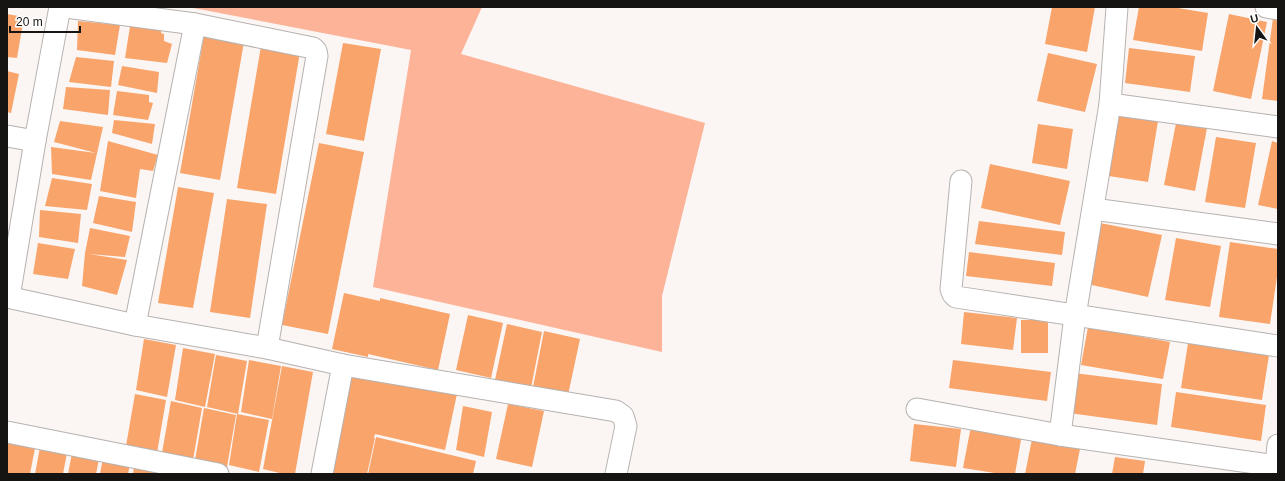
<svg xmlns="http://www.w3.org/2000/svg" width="1285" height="481" font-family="Arial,sans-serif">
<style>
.green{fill:#fdb398}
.building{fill:#f8a46b}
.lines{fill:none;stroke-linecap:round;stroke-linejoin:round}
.minor-casing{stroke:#b6b2b0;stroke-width:23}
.minor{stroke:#fff;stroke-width:21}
</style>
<rect width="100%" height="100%" fill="#fbf6f4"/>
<path class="green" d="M 188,7 L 482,7 L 461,54 L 705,123 L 662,296 L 662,352 L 373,287 L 411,50 Z"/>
<g class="building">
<path d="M 1052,7 L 1095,7 L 1087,52 L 1045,44 Z"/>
<path d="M 1139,7 L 1172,7 L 1208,13 L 1202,51 L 1133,40 Z"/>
<path d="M 7,14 L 24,17 L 17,58 L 7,57 Z"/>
<path d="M 1229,14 L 1267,22 L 1251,99 L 1213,91 Z"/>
<path d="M 1273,18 L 1278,19 L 1278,101 L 1262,99 Z"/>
<path d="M 131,20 L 163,21 L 161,33 L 164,34 L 164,41 L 172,44 L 167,63 L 125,58 Z"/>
<path d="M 78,21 L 120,25 L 115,55 L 77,50 Z"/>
<path d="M 204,35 L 244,42 L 220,180 L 180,173 Z"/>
<path d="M 343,43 L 381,49 L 364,141 L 326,134 Z"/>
<path d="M 261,46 L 300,52 L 276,194 L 237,188 Z"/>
<path d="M 1129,48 L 1195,56 L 1190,92 L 1125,83 Z"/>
<path d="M 1048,53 L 1097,64 L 1085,112 L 1037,101 Z"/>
<path d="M 76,57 L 114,61 L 111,87 L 69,82 Z"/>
<path d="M 122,66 L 159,72 L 157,93 L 118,85 Z"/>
<path d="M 7,71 L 19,74 L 11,113 L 7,112 Z"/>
<path d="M 66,87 L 110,90 L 108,115 L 63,109 Z"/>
<path d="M 117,91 L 149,95 L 149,102 L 153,103 L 148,120 L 113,115 Z"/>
<path d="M 1112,114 L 1158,121 L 1148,182 L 1102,175 Z"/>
<path d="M 114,120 L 155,124 L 152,144 L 112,133 Z"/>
<path d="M 60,121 L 103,127 L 91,180 L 52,174 L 51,147 L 96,153 L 54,142 Z"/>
<path d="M 1176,123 L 1207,128 L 1195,191 L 1164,185 Z"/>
<path d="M 1038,124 L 1073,129 L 1067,169 L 1032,163 Z"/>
<path d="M 1216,137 L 1256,143 L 1245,208 L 1205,202 Z"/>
<path d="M 108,141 L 158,155 L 153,171 L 140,169 L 139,176 L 136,198 L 100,191 Z"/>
<path d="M 1272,141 L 1278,143 L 1278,209 L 1258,205 Z"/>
<path d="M 319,143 L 364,152 L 328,334 L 282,325 Z"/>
<path d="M 990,164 L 1070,181 L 1060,225 L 981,208 Z"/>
<path d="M 52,178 L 92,184 L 87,210 L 45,206 Z"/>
<path d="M 178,187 L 214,193 L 193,308 L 158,303 Z"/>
<path d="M 99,196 L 136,202 L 132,232 L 93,223 Z"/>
<path d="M 227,199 L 267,204 L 250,318 L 210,312 Z"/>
<path d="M 40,210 L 81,214 L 78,243 L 39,237 Z"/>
<path d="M 979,221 L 1065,232 L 1062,255 L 975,244 Z"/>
<path d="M 1100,223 L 1162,235 L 1148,297 L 1087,284 Z"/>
<path d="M 90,228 L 130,236 L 125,257 L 89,254 L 127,260 L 117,295 L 82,286 L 85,253 Z"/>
<path d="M 1176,238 L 1221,246 L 1210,307 L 1165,300 Z"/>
<path d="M 1230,242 L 1278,249 L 1278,270 L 1270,324 L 1219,317 Z"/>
<path d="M 38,243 L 75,249 L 68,279 L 33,274 Z"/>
<path d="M 969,252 L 1055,263 L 1052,286 L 966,276 Z"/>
<path d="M 344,293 L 380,301 L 380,298 L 450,314 L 438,370 L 368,354 L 368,357 L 332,349 Z"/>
<path d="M 964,312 L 1017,318 L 1013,350 L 961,344 Z"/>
<path d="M 468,315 L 503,323 L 491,378 L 456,370 Z"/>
<rect x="1021" y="320" width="27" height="33"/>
<path d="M 507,324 L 542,332 L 531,388 L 495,380 Z"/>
<path d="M 1088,327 L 1170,342 L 1163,379 L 1081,365 Z"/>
<path d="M 544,331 L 580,339 L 568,395 L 533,387 Z"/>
<path d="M 144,339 L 176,345 L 167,397 L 136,390 Z"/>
<path d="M 1188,343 L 1269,355 L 1262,400 L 1181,388 Z"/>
<path d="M 183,348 L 215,354 L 205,407 L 175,400 Z"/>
<path d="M 216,355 L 247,361 L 238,414 L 207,407 Z"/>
<path d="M 249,360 L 281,366 L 272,419 L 241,412 Z"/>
<path d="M 953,360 L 1051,372 L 1047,401 L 949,388 Z"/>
<path d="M 282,366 L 313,372 L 295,474 L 284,474 L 263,469 Z"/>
<path d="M 1074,373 L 1162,384 L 1157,425 L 1069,413 Z"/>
<path d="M 350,374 L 457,394 L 445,450 L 375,434 L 374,438 L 375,438 L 367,474 L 330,474 Z"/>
<path d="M 1176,392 L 1266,405 L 1261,441 L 1171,427 Z"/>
<path d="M 135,394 L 166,400 L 157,453 L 126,446 Z"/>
<path d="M 171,401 L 202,408 L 193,460 L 162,453 Z"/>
<path d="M 508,404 L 544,411 L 532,467 L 496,459 Z"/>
<path d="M 463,406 L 492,412 L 484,457 L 456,450 Z"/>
<path d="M 204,408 L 236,415 L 227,467 L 195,460 Z"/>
<path d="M 237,414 L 269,420 L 259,472 L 229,465 Z"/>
<path d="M 914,424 L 961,429 L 956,467 L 910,461 Z"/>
<path d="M 971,426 L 1022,434 L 1015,474 L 1001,474 L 963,468 Z"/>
<path d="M 376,437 L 476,461 L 473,474 L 368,474 Z"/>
<path d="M 1032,439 L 1080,449 L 1075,474 L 1025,474 Z"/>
<path d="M 8,443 L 35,448 L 30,474 L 7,474 Z"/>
<path d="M 40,447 L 67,453 L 63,474 L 35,474 Z"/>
<path d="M 72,453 L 99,459 L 96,474 L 68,474 Z"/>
<path d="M 1115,457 L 1145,461 L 1143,474 L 1112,474 Z"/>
<path d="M 103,458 L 130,464 L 128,474 L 100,474 Z"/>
<path d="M 134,467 L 161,472 L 160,474 L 133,474 Z"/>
</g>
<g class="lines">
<g class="minor-casing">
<g id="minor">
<path d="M 66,7 L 195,24 L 313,48 L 316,51 L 317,56 L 267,348"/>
<path d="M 1266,7 L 1278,9"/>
<path d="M 1110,104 L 1278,127"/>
<path d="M 7,136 L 35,141"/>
<path d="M 961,181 L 951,289 L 953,294 L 956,297 L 1278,346"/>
<path d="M 1093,209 L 1278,234"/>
<path d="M 7,297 L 135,325 L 267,348 L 343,365 L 616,411 L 623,416 L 626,426 L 616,474"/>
<path d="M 9,297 L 35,141 L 60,7"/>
<path d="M 135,325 L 195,24"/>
<path d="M 917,409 L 1060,435 L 1276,466"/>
<path d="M 7,432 L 218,474"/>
<path d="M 1060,435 L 1075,316 L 1110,104 L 1117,7"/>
<path d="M 322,474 L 343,365"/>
<path d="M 1275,474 L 1278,445"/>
</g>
</g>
<use href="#minor" class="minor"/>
</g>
<rect width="1285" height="481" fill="none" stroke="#161413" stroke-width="16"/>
<g transform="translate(1257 28) rotate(345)" stroke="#ffffff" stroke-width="3" paint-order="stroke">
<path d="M0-3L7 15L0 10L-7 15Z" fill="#161413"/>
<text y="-6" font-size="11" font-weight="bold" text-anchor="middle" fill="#161413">U</text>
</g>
<path d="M10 26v6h70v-6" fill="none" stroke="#161413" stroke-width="2"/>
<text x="16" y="26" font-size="12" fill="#161413" stroke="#ffffff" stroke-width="3" paint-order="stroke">20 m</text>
</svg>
